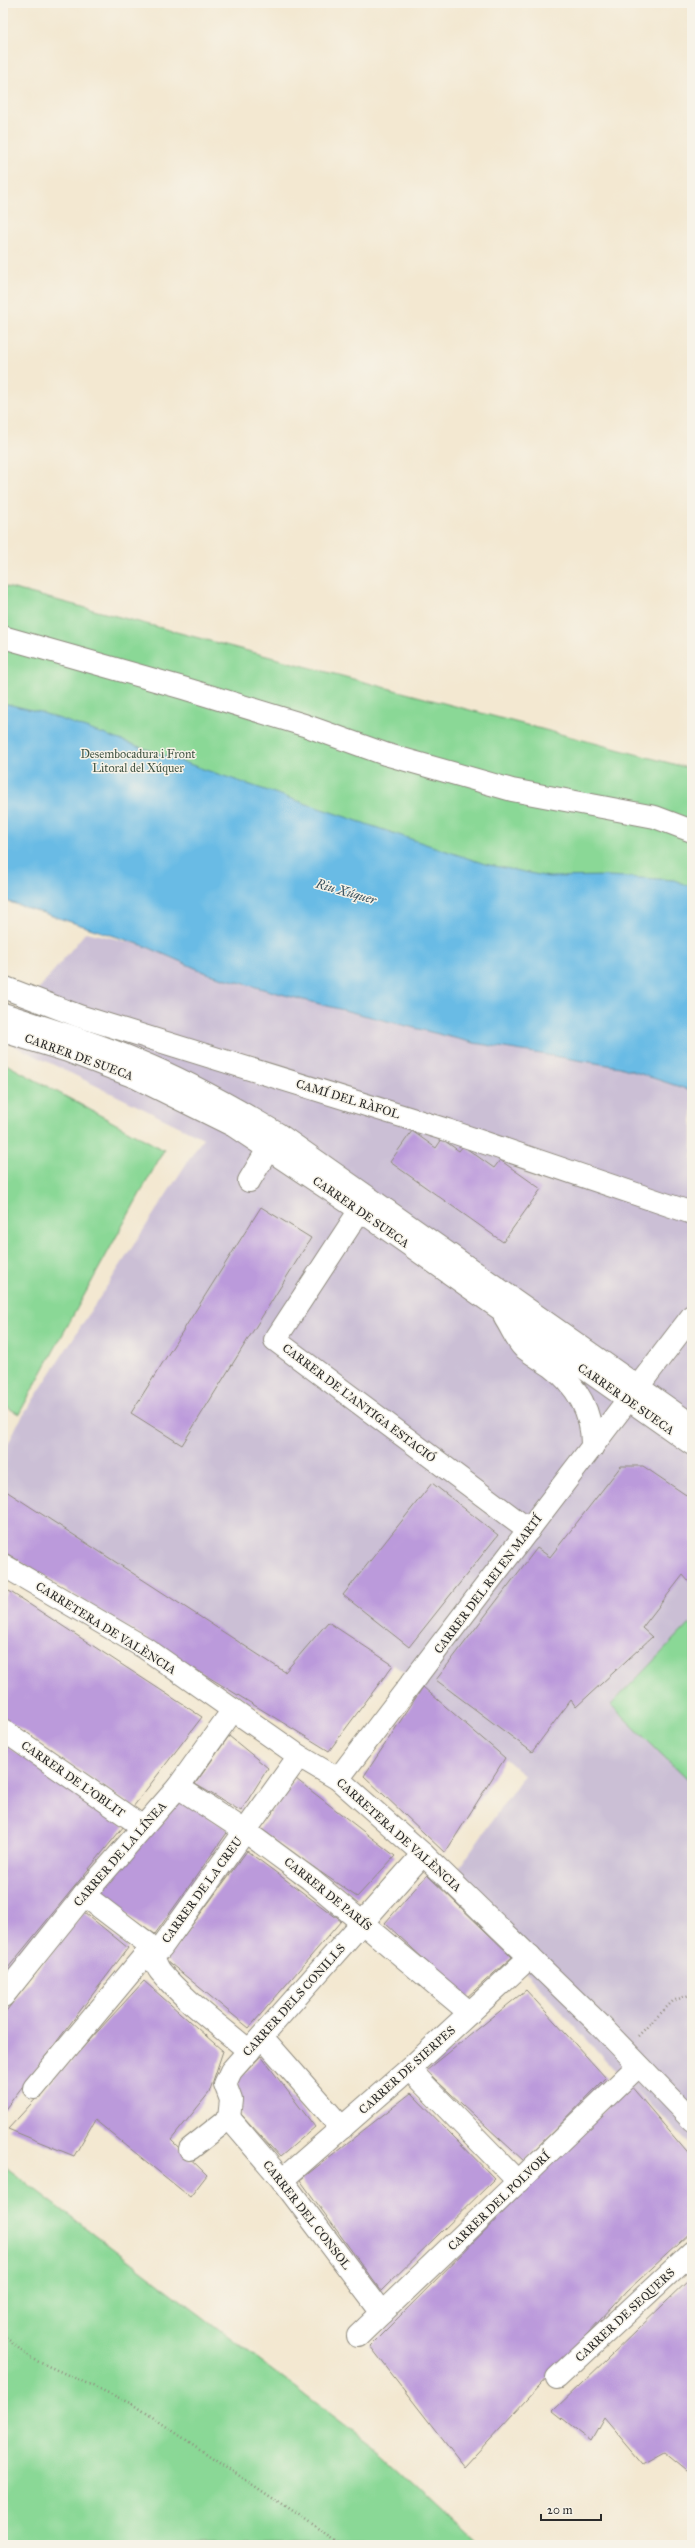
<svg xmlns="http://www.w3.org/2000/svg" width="695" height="2548" font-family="'IM FELL Great Primer',serif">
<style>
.industrial{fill:#cbbfd5}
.green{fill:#8ad896;stroke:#5a8260}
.water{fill:#69bbe5;stroke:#4a7388}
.building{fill:#bb9adb}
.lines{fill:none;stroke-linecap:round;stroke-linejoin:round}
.minor-casing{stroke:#8f8a7e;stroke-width:24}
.path{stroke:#8f8a7e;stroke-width:2.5;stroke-dasharray:1 3;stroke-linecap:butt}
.minor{stroke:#fff;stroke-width:22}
.labels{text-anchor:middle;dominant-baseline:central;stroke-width:3;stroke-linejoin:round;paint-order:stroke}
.park-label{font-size:12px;fill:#435646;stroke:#f7f3e8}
.street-label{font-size:12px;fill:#2b2b2b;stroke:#f7f3e8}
.water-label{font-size:13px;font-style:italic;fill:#3e5663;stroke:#f7f3e8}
</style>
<rect width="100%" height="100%" fill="#f7f3e8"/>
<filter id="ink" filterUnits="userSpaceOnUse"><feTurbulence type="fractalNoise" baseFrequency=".025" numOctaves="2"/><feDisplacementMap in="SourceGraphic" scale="8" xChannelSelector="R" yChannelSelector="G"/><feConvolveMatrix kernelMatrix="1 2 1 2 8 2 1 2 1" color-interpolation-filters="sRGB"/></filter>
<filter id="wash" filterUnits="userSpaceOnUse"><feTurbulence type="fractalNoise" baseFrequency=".012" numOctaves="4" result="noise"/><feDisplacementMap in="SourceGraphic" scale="16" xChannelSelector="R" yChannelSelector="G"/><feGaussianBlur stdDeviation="0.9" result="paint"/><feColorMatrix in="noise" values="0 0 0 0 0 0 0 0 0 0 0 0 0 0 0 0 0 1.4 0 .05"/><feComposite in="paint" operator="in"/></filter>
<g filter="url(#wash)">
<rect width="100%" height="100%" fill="#f3e8d1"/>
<path class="industrial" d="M 86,932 L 146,946 L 209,974 L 620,1067 L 692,1091 L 692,2147 L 611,2066 L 446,1886 L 524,1775 L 410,1676 L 328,1622 L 285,1672 L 3,1489 L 3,1455 L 17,1425 L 203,1138 L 3,1040 L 3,1032 Z"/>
<g class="green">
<path d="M 3,586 L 692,769 L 692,1044 L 3,864 Z"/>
<path d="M 4,1063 L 164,1150 L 19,1414 L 3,1405 Z"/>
<path d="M 689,1624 L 692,1627 L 692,1784 L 611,1705 Z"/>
<path d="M 3,2165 L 382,2453 L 481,2545 L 3,2545 Z"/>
</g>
<path class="water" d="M 3,703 L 40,712 L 203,769 L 485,864 L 549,877 L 609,876 L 674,880 L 692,887 L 692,1091 L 620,1067 L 474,1043 L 292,997 L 209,974 L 145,946 L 3,900 Z"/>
<g id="blocks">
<g class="building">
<path d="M 412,1131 L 436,1148 L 442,1139 L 459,1151 L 463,1146 L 494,1168 L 500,1160 L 541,1189 L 503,1242 L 390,1162 Z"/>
<path d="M 261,1207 L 311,1238 L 182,1445 L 131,1413 Z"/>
<path d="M 621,1466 L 643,1466 L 692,1499 L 692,1578 L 689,1582 L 683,1575 L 642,1628 L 652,1637 L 576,1707 L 571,1700 L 532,1752 L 436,1680 L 537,1548 L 550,1557 Z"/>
<path d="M 432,1483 L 498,1535 L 409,1647 L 343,1595 Z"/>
<path d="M 3,1489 L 285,1672 L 328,1622 L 393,1665 L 329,1751 L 3,1551 Z"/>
<path d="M 9,1591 L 202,1717 L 133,1807 L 3,1717 L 3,1598 Z"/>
<path d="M 423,1687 L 505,1758 L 445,1853 L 364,1776 Z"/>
<path d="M 229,1736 L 268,1768 L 241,1811 L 195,1784 Z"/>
<path d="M 3,1743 L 124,1826 L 3,1974 Z"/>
<path d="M 296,1779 L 395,1856 L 357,1897 L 259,1830 Z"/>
<path d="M 182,1800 L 229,1830 L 155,1934 L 97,1893 Z"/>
<path d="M 247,1851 L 341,1921 L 249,2028 L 166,1960 Z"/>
<path d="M 427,1875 L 512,1957 L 466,1998 L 385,1923 Z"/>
<path d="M 84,1912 L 128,1948 L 3,2112 L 3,2015 Z"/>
<path d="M 144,1981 L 223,2051 L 209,2093 L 171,2140 L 207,2175 L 190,2197 L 95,2120 L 74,2156 L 8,2129 Z"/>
<path d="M 526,1990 L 606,2078 L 524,2161 L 426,2071 Z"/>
<path d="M 261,2056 L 315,2127 L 280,2157 L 241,2114 L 237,2081 Z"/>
<path d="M 630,2085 L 692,2158 L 692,2231 L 626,2292 L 464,2467 L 370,2346 Z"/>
<path d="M 411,2093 L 495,2179 L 381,2291 L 300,2180 Z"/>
<path d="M 692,2277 L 692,2474 L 665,2452 L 643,2464 L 604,2418 L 591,2441 L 553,2411 Z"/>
</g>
</g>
</g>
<g filter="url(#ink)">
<use href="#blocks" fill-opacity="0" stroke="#8f8a7e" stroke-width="1"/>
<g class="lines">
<g class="minor-casing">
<g id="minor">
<path d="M 3,637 L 183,688 L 304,725 L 385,754 L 512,790 L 655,817 L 692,831"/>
<path d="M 3,987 L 79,1016 L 447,1130 L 692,1213"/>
<path d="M 3,1014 C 48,1029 94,1042 138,1061 C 187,1081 233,1107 278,1134 L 692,1425"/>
<path d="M 3,1031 L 68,1051 L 135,1077 L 234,1126 L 360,1210 L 692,1444"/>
<path d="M 249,1181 L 276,1136"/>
<path d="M 360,1210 L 275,1340 L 529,1530"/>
<path d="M 505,1318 C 511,1327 516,1340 523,1347 C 532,1354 542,1360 551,1366 C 579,1387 593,1414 592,1448"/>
<path d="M 3,1565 L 145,1648 L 299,1756 L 338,1779 L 423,1854 L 599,2024 L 692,2120"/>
<path d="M 3,1730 L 143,1827"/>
<path d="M 338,1779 L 692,1316"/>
<path d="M 178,1787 L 245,1831 L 310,1879 L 470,2013"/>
<path d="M 84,1895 L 147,1943 C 153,1951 154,1963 160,1971 C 185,2001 219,2025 249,2051"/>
<path d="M 3,1996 L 84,1895 L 178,1787 L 233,1710"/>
<path d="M 262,2037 L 342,2128"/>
<path d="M 409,2069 L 519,2182"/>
<path d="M 34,2088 L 145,1955 L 161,1948 L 299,1756"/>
<path d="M 229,2118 L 282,2180 L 382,2313"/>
<path d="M 190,2149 L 229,2118 L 231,2100 L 225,2084 L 231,2071 L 423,1854"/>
<path d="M 282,2180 L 409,2069 L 530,1957"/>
<path d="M 358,2336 L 638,2066"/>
<path d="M 557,2378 L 692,2252"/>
</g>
</g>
<g class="path">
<path d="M 638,2036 L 673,2001 L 692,1994"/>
<path d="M 3,2335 L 30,2358 L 133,2404 L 342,2545"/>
</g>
<use href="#minor" class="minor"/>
</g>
</g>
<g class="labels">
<g class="park-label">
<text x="138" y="754">Desembocadura i Front<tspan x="138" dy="14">Litoral del Xúquer</tspan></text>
</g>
<g class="street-label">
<text transform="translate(79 1057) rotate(20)">CARRER DE SUECA</text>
<text transform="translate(348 1099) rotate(17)">CAMÍ DEL RÀFOL</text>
<text transform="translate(361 1212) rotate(35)">CARRER DE SUECA</text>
<text transform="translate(626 1399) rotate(35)">CARRER DE SUECA</text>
<text transform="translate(359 1403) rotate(37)">CARRER DE L'ANTIGA ESTACIÓ</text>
<text transform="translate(488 1584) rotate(-53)">CARRER DEL REI EN MARTÍ</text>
<text transform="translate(106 1628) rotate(32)">CARRETERA DE VALÈNCIA</text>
<text transform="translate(73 1779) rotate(35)">CARRER DE L'OBLIT</text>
<text transform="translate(399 1835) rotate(42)">CARRETERA DE VALÈNCIA</text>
<text transform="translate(120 1854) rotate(-49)">CARRER DE LA LÍNEA</text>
<text transform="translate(202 1890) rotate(-54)">CARRER DE LA CREU</text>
<text transform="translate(328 1894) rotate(39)">CARRER DE PARÍS</text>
<text transform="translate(294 2000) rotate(-48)">CARRER DELS CONILLS</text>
<text transform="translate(407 2070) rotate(-42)">CARRER DE SIERPES</text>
<text transform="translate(499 2201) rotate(-44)">CARRER DEL POLVORÍ</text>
<text transform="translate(307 2215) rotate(52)">CARRER DEL CONSOL</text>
<text transform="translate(625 2315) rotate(-43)">CARRER DE SEQUERS</text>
</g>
<g class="water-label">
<text transform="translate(346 892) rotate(16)">Riu Xúquer</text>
</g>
</g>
<rect width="695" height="2548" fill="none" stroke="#f7f3e8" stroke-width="16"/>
<path d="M541 2514v6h60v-6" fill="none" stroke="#2b2b2b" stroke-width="2"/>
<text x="547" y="2514" font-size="12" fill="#2b2b2b" stroke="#f7f3e8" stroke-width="3" paint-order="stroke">20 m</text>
</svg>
